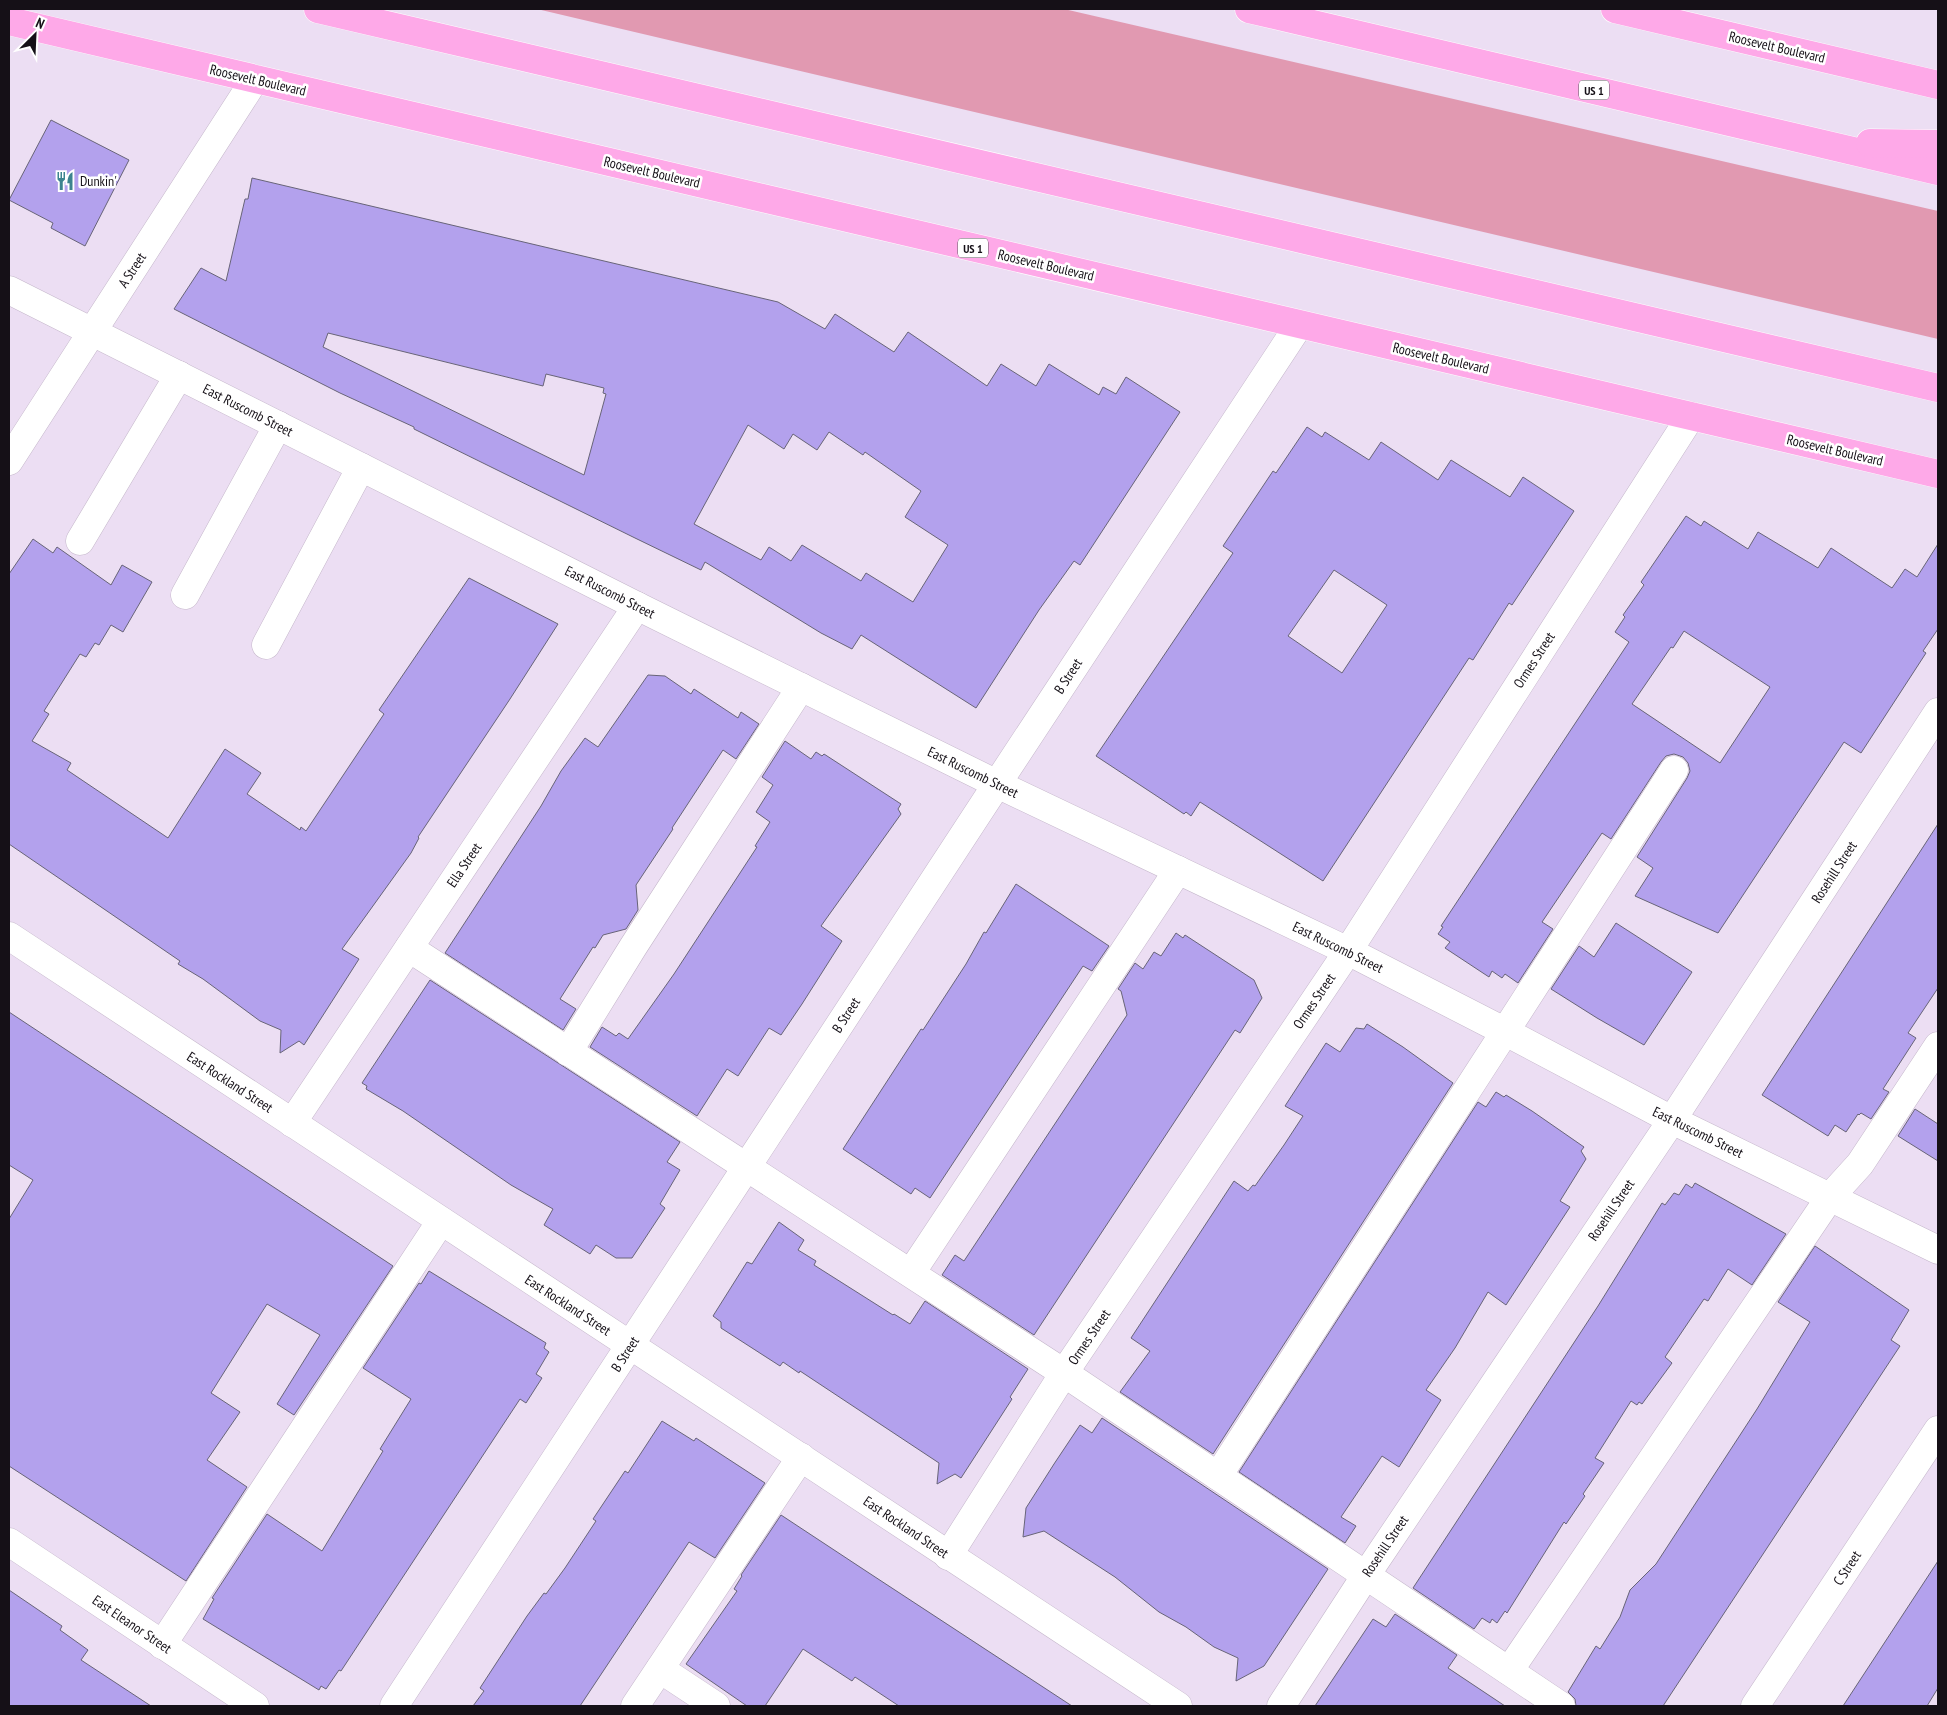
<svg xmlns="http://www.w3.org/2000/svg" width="1947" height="1715" font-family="'PT Sans Narrow',sans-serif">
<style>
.green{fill:#e199b1}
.building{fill:#b3a1ed;stroke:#686478;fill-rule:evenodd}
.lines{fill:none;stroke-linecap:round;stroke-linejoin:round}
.minor-casing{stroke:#c5b7cb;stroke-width:29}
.highway-casing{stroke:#fff;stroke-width:29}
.minor{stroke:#fff;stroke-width:28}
.highway{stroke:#fea9e8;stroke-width:28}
.labels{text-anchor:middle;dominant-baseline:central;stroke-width:5;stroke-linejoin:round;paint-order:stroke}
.shield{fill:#fff;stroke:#5b585d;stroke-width:1}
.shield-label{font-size:12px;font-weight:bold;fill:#151017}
.street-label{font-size:14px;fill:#151017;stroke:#fff}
.poi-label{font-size:14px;fill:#151017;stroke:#fff;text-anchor:start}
</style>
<rect width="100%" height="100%" fill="#ecdef3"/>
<path class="green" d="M 537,9 L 1064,9 L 1938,211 L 1938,339 Z"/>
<g class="building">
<path d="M 51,120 L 129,160 L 85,246 L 51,228 L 53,223 L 9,200 Z"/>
<path d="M 252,178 L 778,302 L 825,329 L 835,314 L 894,352 L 908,332 L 987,386 L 1001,364 L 1036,386 L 1049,364 L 1099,395 L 1103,387 L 1116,394 L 1126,377 L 1180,412 L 1080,565 L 1074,561 L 1039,610 L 976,708 L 861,635 L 852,649 L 821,633 L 705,562 L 701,570 L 635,538 L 414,429 L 414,427 L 340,393 L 174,309 L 201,268 L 226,281 L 245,199 L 248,199 ZM 328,333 L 543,386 L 546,374 L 604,388 L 603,393 L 606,394 L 584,475 L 323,347 ZM 748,425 L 784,449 L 793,434 L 817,450 L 829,432 L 863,455 L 865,452 L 921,491 L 905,517 L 948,545 L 913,602 L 866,573 L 861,581 L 802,545 L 791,561 L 769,547 L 761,560 L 694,524 Z"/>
<path d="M 1307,427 L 1322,437 L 1325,432 L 1369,460 L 1381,442 L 1438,480 L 1451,460 L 1510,497 L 1523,477 L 1574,511 L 1512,605 L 1509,603 L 1473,660 L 1469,658 L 1323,881 L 1200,802 L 1191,816 L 1186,812 L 1184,814 L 1096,756 L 1233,553 L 1223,546 L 1273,471 L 1276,473 ZM 1334,570 L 1387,605 L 1342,673 L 1288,636 Z"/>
<path d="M 1686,516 L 1701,526 L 1704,521 L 1748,549 L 1758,532 L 1818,568 L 1831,548 L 1892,588 L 1905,569 L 1917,577 L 1938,544 L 1938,629 L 1923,651 L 1926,653 L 1861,753 L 1844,742 L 1718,933 L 1635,896 L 1653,868 L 1637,857 L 1687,778 L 1690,771 L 1688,763 L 1683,757 L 1674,754 L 1666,756 L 1661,762 L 1611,839 L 1602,833 L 1542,922 L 1553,929 L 1518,983 L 1505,974 L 1502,978 L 1492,971 L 1489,977 L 1445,948 L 1450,942 L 1438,934 L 1443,927 L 1441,926 L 1629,642 L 1615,632 L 1625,617 L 1623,615 L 1644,585 L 1641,582 ZM 1684,631 L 1770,687 L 1720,763 L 1632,704 L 1671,647 L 1673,648 Z"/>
<path d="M 33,539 L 53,553 L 57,547 L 111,585 L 122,565 L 152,582 L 123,632 L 111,625 L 99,645 L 95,643 L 86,657 L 80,654 L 44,711 L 49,714 L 32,741 L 71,763 L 67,770 L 168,838 L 225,749 L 261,773 L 247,794 L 300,830 L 301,827 L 306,831 L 384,714 L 379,710 L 469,578 L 558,624 L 510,699 L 418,837 L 419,838 L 411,853 L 342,949 L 359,959 L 304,1045 L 299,1041 L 280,1053 L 281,1030 L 260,1021 L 203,979 L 178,964 L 180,961 L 9,844 L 9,574 Z"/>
<path d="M 648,675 L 665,676 L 691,694 L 694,689 L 738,718 L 741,712 L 759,724 L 736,759 L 723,750 L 672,828 L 673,829 L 636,885 L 638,910 L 626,929 L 603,935 L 595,948 L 593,947 L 560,999 L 576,1009 L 563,1030 L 445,953 L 541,806 L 561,771 L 585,738 L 598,747 Z"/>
<path d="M 785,741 L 811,759 L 816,752 L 822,756 L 824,754 L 901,804 L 898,809 L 901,814 L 821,926 L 842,941 L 802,1004 L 781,1035 L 769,1028 L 738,1076 L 727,1069 L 697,1116 L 590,1047 L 602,1027 L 616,1036 L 619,1033 L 628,1039 L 674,974 L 757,847 L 755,846 L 770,822 L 756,812 L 773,785 L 762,777 Z"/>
<path d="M 1938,824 L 1938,988 L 1908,1033 L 1916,1038 L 1883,1089 L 1889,1092 L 1871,1119 L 1861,1113 L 1859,1115 L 1858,1114 L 1846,1132 L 1835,1125 L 1828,1136 L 1762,1095 Z"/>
<path d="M 1016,884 L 1109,946 L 1092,971 L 1083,966 L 930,1198 L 915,1188 L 911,1194 L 843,1149 L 921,1029 L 923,1030 L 966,964 L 984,932 L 986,933 Z"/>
<path d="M 1616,923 L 1692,972 L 1644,1045 L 1597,1018 L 1551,989 L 1579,946 L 1594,957 Z"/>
<path d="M 1176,933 L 1183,938 L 1185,935 L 1254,980 L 1262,998 L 1240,1033 L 1235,1030 L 1034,1335 L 942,1275 L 955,1255 L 964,1261 L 1127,1015 L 1121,991 L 1118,989 L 1135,963 L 1143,969 L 1154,952 L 1161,956 Z"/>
<path d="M 430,980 L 680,1142 L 667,1162 L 680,1170 L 660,1204 L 665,1208 L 632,1258 L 616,1258 L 596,1245 L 590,1254 L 544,1225 L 553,1209 L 511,1185 L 403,1111 L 366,1089 L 367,1086 L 362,1083 Z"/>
<path d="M 9,1012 L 393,1266 L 294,1415 L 277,1404 L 320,1335 L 267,1304 L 211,1393 L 240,1412 L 207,1460 L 247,1487 L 186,1581 L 9,1466 L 9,1219 L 33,1180 L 9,1165 Z"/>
<path d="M 1367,1024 L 1403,1047 L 1453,1083 L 1213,1454 L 1120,1392 L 1150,1351 L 1131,1338 L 1234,1181 L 1248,1191 L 1253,1185 L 1255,1186 L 1284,1145 L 1303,1116 L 1285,1106 L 1326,1043 L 1340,1052 L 1356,1028 L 1364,1029 Z"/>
<path d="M 1496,1092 L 1504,1097 L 1506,1095 L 1532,1111 L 1584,1147 L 1581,1151 L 1586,1159 L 1560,1201 L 1570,1207 L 1506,1305 L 1488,1292 L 1455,1348 L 1426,1390 L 1441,1400 L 1399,1467 L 1382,1456 L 1341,1517 L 1356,1526 L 1345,1543 L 1239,1472 L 1478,1102 L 1486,1107 Z"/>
<path d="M 1915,1109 L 1938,1124 L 1938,1161 L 1898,1136 Z"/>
<path d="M 1695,1183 L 1786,1234 L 1752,1285 L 1728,1269 L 1708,1301 L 1704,1299 L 1665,1357 L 1672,1363 L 1642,1404 L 1639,1402 L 1637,1405 L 1631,1401 L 1595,1458 L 1604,1463 L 1583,1494 L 1585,1496 L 1566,1524 L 1564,1522 L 1507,1613 L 1505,1611 L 1497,1623 L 1492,1619 L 1490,1623 L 1482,1618 L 1474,1629 L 1413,1588 L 1598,1306 L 1662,1203 L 1665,1205 L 1674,1193 L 1679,1195 L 1686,1184 L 1692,1188 Z"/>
<path d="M 779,1222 L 804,1240 L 798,1250 L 816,1261 L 814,1265 L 893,1315 L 894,1314 L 910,1324 L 925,1301 L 1028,1369 L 1010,1397 L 1012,1399 L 961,1478 L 955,1474 L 937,1484 L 939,1463 L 800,1371 L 799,1373 L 783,1362 L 780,1366 L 721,1328 L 721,1322 L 713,1316 L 747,1262 L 752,1264 Z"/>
<path d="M 1815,1246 L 1909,1310 L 1891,1340 L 1900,1346 L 1663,1706 L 1576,1706 L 1575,1699 L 1568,1692 L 1596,1646 L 1600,1649 L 1620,1617 L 1630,1590 L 1656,1564 L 1757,1409 L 1810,1322 L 1778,1302 Z"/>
<path d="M 429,1271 L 546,1343 L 544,1348 L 549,1352 L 536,1374 L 542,1378 L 526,1403 L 520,1399 L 341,1671 L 339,1670 L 326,1689 L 321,1686 L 319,1690 L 203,1619 L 214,1599 L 212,1598 L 267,1514 L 322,1551 L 383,1451 L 380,1449 L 411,1399 L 363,1368 L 419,1283 L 421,1284 Z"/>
<path d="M 1102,1418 L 1328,1569 L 1264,1666 L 1236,1681 L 1238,1658 L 1214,1647 L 1186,1627 L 1159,1612 L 1115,1577 L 1044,1531 L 1023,1537 L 1026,1508 L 1054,1464 L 1080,1425 L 1092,1433 Z"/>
<path d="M 662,1421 L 694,1441 L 696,1438 L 765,1483 L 715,1558 L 689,1542 L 580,1706 L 473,1706 L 484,1691 L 480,1688 L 527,1616 L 544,1593 L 546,1594 L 565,1568 L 596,1521 L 593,1519 L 625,1471 L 628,1473 Z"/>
<path d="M 781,1515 L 869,1573 L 1072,1706 L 899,1706 L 855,1677 L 852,1681 L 803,1649 L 765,1706 L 747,1706 L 686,1664 L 737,1591 L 734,1589 L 742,1576 L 741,1575 Z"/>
<path d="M 1938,1561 L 1938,1688 L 1927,1706 L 1843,1706 Z"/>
<path d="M 9,1590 L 62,1626 L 60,1630 L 88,1650 L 81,1660 L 151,1706 L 9,1706 Z"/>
<path d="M 1395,1614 L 1457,1655 L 1448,1668 L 1505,1706 L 1315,1706 L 1373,1619 L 1386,1627 Z"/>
</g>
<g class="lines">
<g class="minor-casing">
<g id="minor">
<path d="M 9,290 L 637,606 L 997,784 L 1348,951 L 1504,1031 L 1672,1120 L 1938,1250"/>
<path d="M 9,461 L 255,79"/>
<path d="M 80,541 L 179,375"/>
<path d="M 185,595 L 278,425"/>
<path d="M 266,645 L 361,467"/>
<path d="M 9,936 L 1178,1706"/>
<path d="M 409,948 L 1064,1373 L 1561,1706"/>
<path d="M 568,1052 L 633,947 L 801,687"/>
<path d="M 292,1123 L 637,606"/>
<path d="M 911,1273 L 1178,870"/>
<path d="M 1218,1476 L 1674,770"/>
<path d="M 9,1542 L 255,1706"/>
<path d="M 948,1556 L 1064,1373 L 1348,951 L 1691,416"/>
<path d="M 162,1645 L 441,1221"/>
<path d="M 660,1669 L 716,1706"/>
<path d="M 1509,1671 L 1830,1197 L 1860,1164 L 1938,1046"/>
<path d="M 394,1706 L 997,784 L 1299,325"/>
<path d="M 635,1706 L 801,1457"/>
<path d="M 1281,1706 L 1366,1575 L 1672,1120 L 1938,712"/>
<path d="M 1755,1706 L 1938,1430"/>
</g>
</g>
<g class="highway-casing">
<g id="highway">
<path d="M 318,9 L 1938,388"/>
<path d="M 1249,9 L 1938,171"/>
<path d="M 1615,9 L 1938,85"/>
<path d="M 9,21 L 1938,474"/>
<path d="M 1870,143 L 1938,144"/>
</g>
</g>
<use href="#minor" class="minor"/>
<use href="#highway" class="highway"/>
</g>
<defs>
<g id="restaurant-bare" transform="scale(1.5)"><path d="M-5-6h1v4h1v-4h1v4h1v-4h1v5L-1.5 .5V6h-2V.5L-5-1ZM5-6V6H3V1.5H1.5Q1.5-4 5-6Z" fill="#3d838f" stroke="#fff" stroke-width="2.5" paint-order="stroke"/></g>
</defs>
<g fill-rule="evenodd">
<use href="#restaurant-bare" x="65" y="181"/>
</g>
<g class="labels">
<g class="shield">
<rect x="1579" y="80.5" width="30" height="19" rx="4"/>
<rect x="958" y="238.5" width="30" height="19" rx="4"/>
</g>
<g class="shield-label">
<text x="1594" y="90">US 1</text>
<text x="973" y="248">US 1</text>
</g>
<g class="street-label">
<text transform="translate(1777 47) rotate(13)">Roosevelt Boulevard</text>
<text transform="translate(258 80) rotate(13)">Roosevelt Boulevard</text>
<text transform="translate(652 172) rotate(13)">Roosevelt Boulevard</text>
<text transform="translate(1046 265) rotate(13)">Roosevelt Boulevard</text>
<text transform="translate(132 270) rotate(-57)">A Street</text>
<text transform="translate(1441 358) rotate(13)">Roosevelt Boulevard</text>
<text transform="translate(248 410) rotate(27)">East Ruscomb Street</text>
<text transform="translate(1835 450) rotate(13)">Roosevelt Boulevard</text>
<text transform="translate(610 592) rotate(27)">East Ruscomb Street</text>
<text transform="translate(1534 660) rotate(-57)">Ormes Street</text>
<text transform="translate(1068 676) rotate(-57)">B Street</text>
<text transform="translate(973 772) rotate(26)">East Ruscomb Street</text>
<text transform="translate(464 865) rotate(-56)">Ella Street</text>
<text transform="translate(1834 872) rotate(-57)">Rosehill Street</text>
<text transform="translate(1338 947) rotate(26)">East Ruscomb Street</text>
<text transform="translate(1314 1001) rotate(-56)">Ormes Street</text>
<text transform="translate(846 1015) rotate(-57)">B Street</text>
<text transform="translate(230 1082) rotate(33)">East Rockland Street</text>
<text transform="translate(1698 1132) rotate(26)">East Ruscomb Street</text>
<text transform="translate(1611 1210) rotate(-56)">Rosehill Street</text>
<text transform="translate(568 1305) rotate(33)">East Rockland Street</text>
<text transform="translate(1089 1337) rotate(-56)">Ormes Street</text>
<text transform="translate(625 1354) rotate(-57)">B Street</text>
<text transform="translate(906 1527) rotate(34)">East Rockland Street</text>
<text transform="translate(1385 1546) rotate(-56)">Rosehill Street</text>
<text transform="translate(1847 1568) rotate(-57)">C Street</text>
<text transform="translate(132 1624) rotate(34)">East Eleanor Street</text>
</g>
<g class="poi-label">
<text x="80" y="181">Dunkin'</text>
</g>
</g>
<rect width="1947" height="1715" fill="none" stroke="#151017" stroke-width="20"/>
<g transform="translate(35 35) rotate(24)" stroke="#ffffff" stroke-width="4" paint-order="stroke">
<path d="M0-4L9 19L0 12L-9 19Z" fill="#151017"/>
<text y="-8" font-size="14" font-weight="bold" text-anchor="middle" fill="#151017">N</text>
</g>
</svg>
